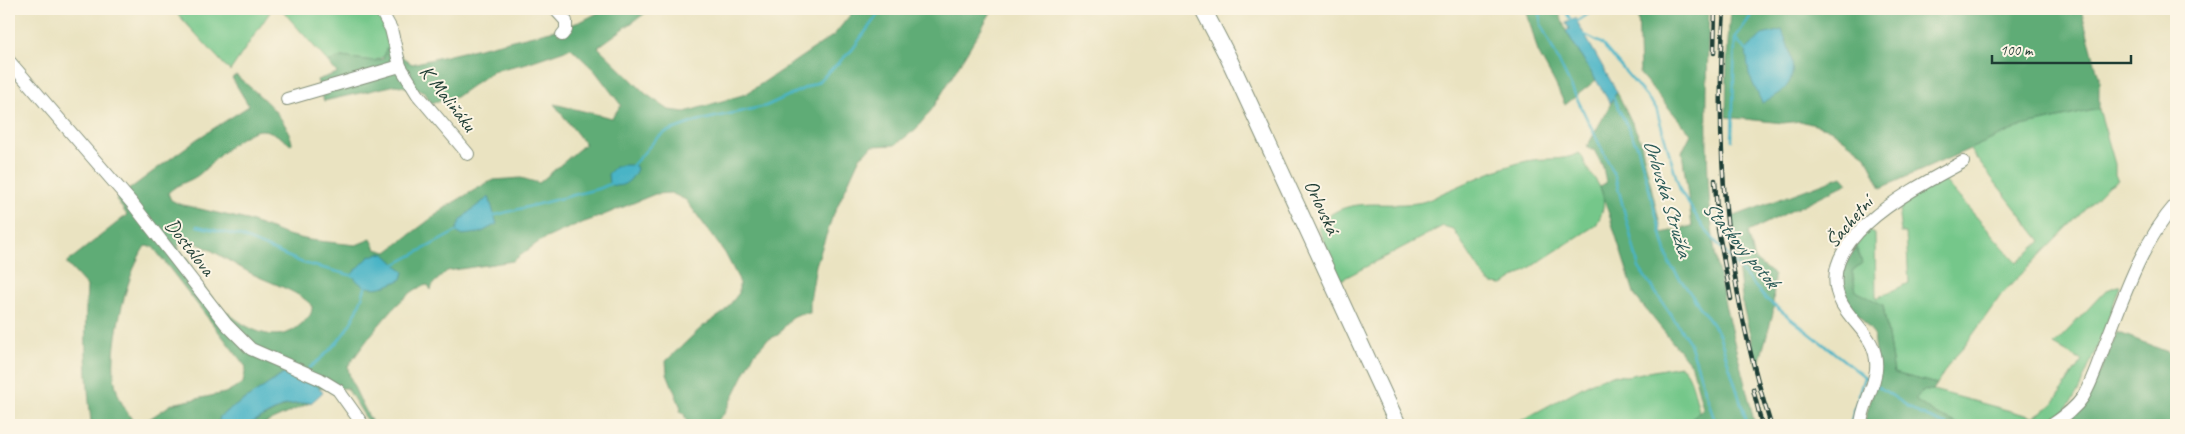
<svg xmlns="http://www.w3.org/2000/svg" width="2185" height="434" font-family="Caveat,sans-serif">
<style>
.green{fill:#74c78a;stroke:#4a825f}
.forest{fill:#5fac76;stroke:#3f7455;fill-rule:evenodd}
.water{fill:#49b4c6;stroke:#34787d}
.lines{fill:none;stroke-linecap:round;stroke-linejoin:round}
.stream{stroke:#49b4c6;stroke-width:2.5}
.minor-casing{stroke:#84907a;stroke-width:14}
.major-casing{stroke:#84907a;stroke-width:18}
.minor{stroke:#fff;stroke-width:12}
.major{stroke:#fff;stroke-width:16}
.rail-casing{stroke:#1f3d34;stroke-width:4.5}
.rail{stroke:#fcf5e5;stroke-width:2.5;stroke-dasharray:8;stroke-linecap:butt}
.labels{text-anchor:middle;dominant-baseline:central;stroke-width:4;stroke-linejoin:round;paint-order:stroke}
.street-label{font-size:20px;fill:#1f3d34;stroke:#fcf5e5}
.water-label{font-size:21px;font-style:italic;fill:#2a5b58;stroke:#fcf5e5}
</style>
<rect width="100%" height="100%" fill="#fcf5e5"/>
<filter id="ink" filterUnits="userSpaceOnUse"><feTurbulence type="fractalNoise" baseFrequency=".02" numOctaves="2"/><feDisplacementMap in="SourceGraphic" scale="10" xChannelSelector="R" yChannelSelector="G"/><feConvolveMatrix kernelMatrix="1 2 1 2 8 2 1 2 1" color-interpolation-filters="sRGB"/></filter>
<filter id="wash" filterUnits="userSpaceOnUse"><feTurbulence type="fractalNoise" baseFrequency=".0096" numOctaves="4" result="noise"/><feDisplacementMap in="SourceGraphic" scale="20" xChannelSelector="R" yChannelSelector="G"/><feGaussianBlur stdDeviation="1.12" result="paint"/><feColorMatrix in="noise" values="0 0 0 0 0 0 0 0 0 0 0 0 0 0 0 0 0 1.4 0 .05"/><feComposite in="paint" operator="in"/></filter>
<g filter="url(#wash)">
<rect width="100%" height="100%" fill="#eae3c1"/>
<g class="green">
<path d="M 173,9 L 272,9 L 230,71 Z"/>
<path d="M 281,9 L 377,9 L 394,52 L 374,61 L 341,57 L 328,62 Z"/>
<path d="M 2099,109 L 2115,164 L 2115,175 L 2118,180 L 2107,187 L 2001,295 L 1964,347 L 1950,362 L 1937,384 L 1894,373 L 1883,305 L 1856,292 L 1852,271 L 1862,263 L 1856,247 L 1867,230 L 1875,234 L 1876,298 L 1909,283 L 1906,233 L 1901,233 L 1899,216 L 1902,202 L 1922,188 L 1944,180 L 2017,263 L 2041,241 L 1969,149 L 2022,126 Z"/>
<path d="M 1579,153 C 1585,159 1586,168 1591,174 C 1605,191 1608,205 1596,225 L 1503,285 L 1492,284 L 1485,278 L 1453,229 L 1443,226 L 1341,280 L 1318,227 C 1342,194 1382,208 1417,203 C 1427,202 1436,196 1445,192 C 1472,181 1499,167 1527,161 C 1545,157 1562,162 1579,153 Z"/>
<path d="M 2117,286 L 2120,286 L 2105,328 L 2078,392 L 2064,411 L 2040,425 L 1960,425 L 1935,414 L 1915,400 L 1922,391 L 1929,389 L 2033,417 L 2052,405 L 2082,361 L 2054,345 L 2105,291 Z"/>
<path d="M 1680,366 C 1691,369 1696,400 1699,411 L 1685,425 L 1513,425 L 1592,382 L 1612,375 L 1626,376 Z"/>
</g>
<g class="forest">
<path d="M 605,9 L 651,9 L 598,47 L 646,94 L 669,110 L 685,112 L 746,94 L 834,35 L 855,9 L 993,9 L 933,108 L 916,129 L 895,145 L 873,146 L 860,157 L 832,218 L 816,265 L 810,301 L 810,313 L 799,314 L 791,318 L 778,335 L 767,340 L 754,354 L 725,413 L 713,425 L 688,425 L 684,414 L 680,411 L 681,408 L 667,373 L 666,361 L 702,327 L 723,313 L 739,293 L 739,280 L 725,253 L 686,200 L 671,193 L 655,194 L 599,217 L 573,226 L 540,241 L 513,261 L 447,271 L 433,284 L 431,290 L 428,285 C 403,287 363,346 348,366 C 347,378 367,412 373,425 L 370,425 L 347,388 L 321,388 L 303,379 L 285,373 L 221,416 L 220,425 L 140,425 L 172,404 L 225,393 L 243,383 L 246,367 L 153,247 L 145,246 C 126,274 107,354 116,387 C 119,401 127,412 135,424 L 140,425 L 89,425 L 91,422 C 86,375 84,333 87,286 L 66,263 L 127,215 L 116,199 L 197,139 L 249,106 L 232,78 L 236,75 C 257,94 286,114 292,143 L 291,145 C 283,139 271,129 260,130 C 241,132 215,160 201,173 C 191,182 177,183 168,193 L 171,200 L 179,204 L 247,220 L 287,235 L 309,240 L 356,245 L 371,239 L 376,249 L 387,252 L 449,205 L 485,184 L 494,180 L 521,178 L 539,183 L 585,144 L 554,104 L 612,118 L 621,105 L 595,71 L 571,48 L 527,63 L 493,71 L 456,97 L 431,103 L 424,91 L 396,85 L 324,101 L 317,80 L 337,73 L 328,62 L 341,57 L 374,61 L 383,59 L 386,49 L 390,48 L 412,64 L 559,29 L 582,21 ZM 190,241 C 211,248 226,260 245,270 C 263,281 299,290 312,306 C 313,315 306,320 300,325 C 272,351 232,320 212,297 C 206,290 198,281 193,272 C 191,269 192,265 189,262 C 185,256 180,253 178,246 L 180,243 Z"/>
<path d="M 1526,9 L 1558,9 L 1566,31 L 1596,80 L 1565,105 L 1555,83 L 1538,52 Z"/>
<path d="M 1638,9 L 1709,9 C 1707,82 1704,156 1712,229 C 1719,295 1740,360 1755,425 L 1687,424 L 1703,408 L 1692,366 L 1635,296 L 1600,186 L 1606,183 L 1603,167 L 1594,150 L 1587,147 L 1617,92 L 1640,139 L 1662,233 L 1692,226 L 1682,152 L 1691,134 L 1640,74 Z"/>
<path d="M 1730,9 L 2081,9 L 2099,78 L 2099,109 L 2022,126 L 1881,188 L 1866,156 L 1830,129 L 1800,121 L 1783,123 L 1726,117 L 1727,57 Z"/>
<path d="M 1842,176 L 1848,183 L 1748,232 L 1755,260 L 1774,275 L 1773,313 L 1758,367 L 1743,306 L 1732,217 Z"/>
<path d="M 1856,247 L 1862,263 L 1852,271 L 1856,291 L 1883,305 L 1894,373 L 1937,384 L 1933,390 L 1922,391 L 1915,400 L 1935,414 L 1960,425 L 1864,425 L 1878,370 L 1874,334 L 1851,306 L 1842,285 L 1842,268 Z"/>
<path d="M 2117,332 L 2168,352 L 2176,359 L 2176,425 L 2060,425 L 2101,370 Z"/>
<path d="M 312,402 L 261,425 L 247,425 L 287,405 Z"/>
</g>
<g class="water">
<path d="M 1575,18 L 1617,92 L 1610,103 L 1566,31 L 1569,29 L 1566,23 Z"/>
<path d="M 1782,30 C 1789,48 1801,75 1783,90 C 1777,95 1769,99 1762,103 L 1749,75 L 1746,50 L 1762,35 Z"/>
<path d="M 624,165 L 635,165 L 637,169 C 632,180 623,190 609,184 L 608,174 L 615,167 Z"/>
<path d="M 489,197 L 497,224 L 480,233 L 461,235 L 456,232 C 459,216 476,207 489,197 Z"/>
<path d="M 379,253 L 385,254 L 404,272 L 402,279 C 384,288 364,295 352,274 L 369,257 Z"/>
<path d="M 285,373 L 316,385 L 323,392 L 312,402 L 286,405 L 247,425 L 218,424 L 220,416 Z"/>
</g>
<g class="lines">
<g class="stream">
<path d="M 1540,9 L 1541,25 L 1615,176 L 1639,268 L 1690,343 L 1716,425"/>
<path d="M 1564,9 L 1572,22"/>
<path d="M 1576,22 L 1596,9"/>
<path d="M 1583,34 L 1601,43 L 1656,108 L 1680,190 L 1703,227 L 1766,299 L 1870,381"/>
<path d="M 1735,38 L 1746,50"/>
<path d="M 1612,95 L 1638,148 L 1669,263 L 1719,334 L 1748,425"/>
<path d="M 1732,140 L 1735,38 L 1756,9"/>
<path d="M 631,167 L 657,138 L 666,132 L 697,121 L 766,106 L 818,82 L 852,50 L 882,9"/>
<path d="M 492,216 L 601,188 L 612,183"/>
<path d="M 197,226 L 240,236 L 303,263 L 354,276"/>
<path d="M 394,265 L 459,230"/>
<path d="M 309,368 C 340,345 356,321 366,285"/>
<path d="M 1876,385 L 1918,413 L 1947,425"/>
<path d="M 1850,425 L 1864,377"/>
</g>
</g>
</g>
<g filter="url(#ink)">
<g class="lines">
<g class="minor-casing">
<g id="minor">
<path d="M 380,9 L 391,29 L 400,66 L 418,95 L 468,154"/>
<path d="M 555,9 L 566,21 L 566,30 L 562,35"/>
<path d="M 9,61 L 132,203 L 226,324 L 251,349 L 320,379 L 338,390 L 363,425"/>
<path d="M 287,99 L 400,66"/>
<path d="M 1861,425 C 1862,406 1874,389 1876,370 C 1879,339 1855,327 1842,304 C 1807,240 1921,185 1963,162"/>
<path d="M 2052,425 C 2063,417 2075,409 2083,397 C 2092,382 2098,364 2104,347 C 2124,297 2140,245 2176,204"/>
</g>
</g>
<g class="major-casing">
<path id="major" d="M 1203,9 L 1228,57 L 1398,425"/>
</g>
<use href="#minor" class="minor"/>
<use href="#major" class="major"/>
<g class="rail-casing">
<g id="rail">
<path d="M 1724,9 C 1714,156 1726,284 1771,425"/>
<path d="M 1714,53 L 1715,9"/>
<path d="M 1715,180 L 1718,229 L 1731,299"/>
<path d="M 1753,389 L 1762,425"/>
</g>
</g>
<use href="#rail" class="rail"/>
</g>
</g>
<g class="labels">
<g class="street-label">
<text transform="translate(448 98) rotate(52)">K Maliňáku</text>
<text transform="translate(1322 207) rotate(65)">Orlovská</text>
<text transform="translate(1849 222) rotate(-49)">Šachetní</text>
<text transform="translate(190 247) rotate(52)">Dostálova</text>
</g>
<g class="water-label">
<text transform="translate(1668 198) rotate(73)">Orlovská Stružka</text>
<text transform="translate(1741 244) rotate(50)">Statkový potok</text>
</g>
</g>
<rect width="2185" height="434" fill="none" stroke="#fcf5e5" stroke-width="30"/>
<path d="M1992 55v8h139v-8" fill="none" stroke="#1f3d34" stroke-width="2.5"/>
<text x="2000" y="55" font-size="15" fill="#1f3d34" stroke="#fcf5e5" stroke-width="4" paint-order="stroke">100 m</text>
</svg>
